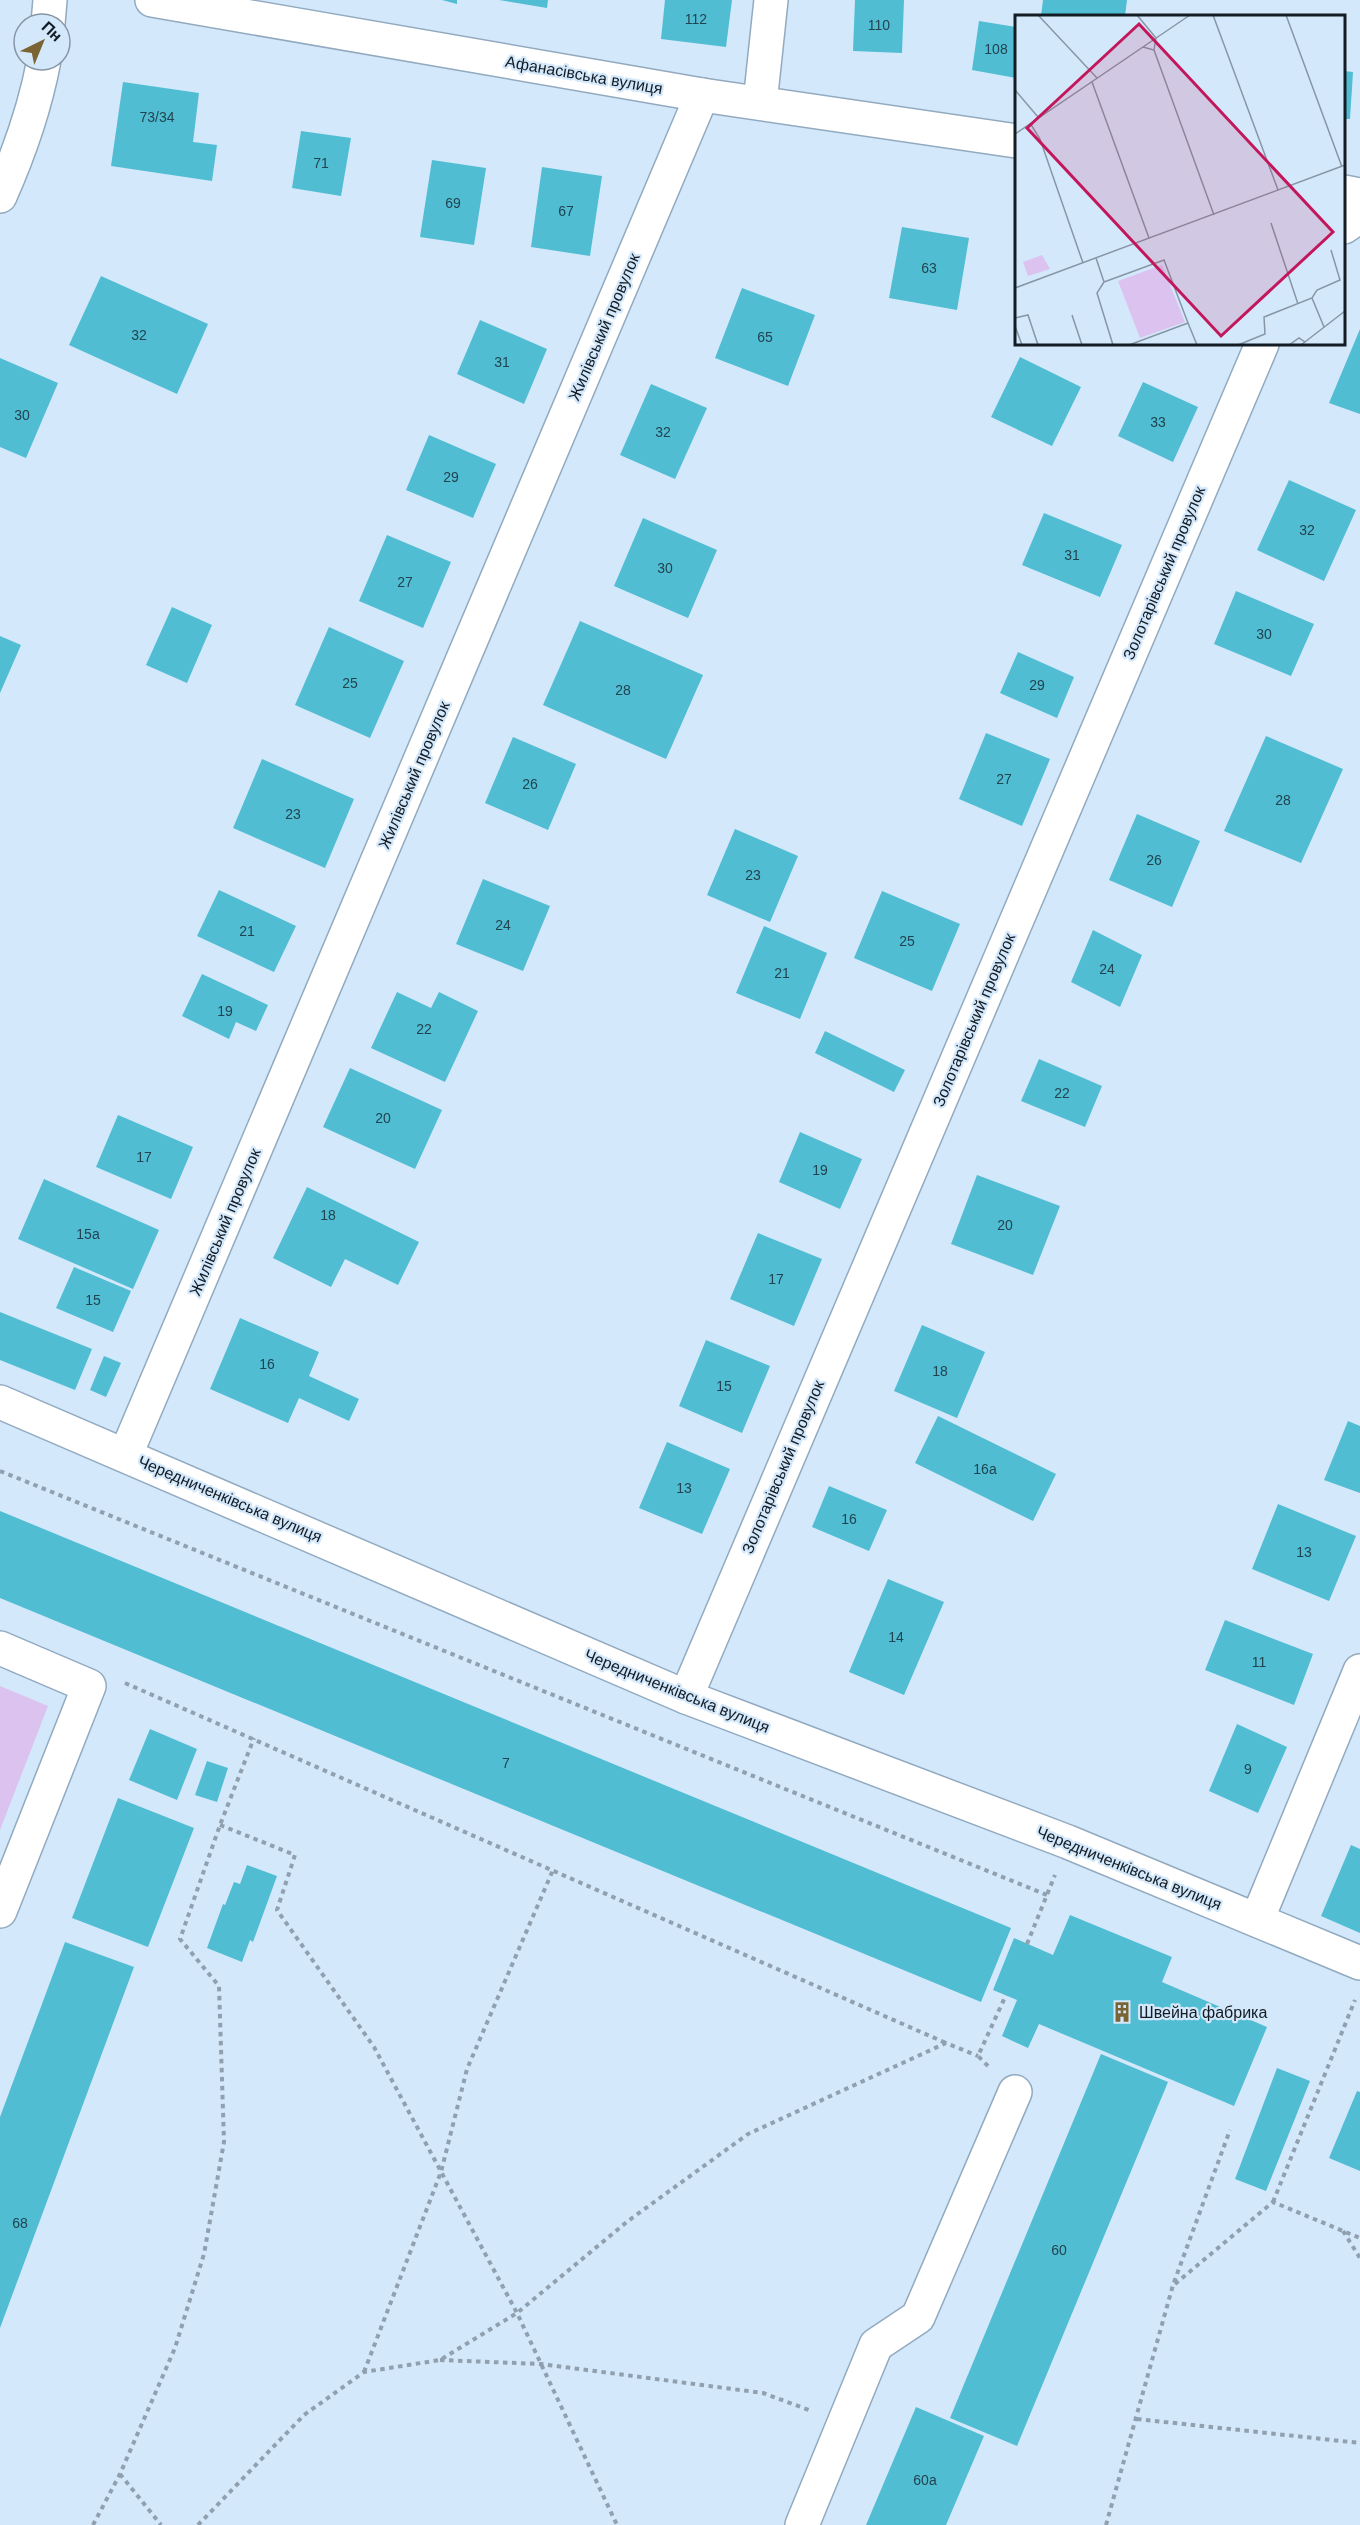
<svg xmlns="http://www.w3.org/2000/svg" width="1360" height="2525" font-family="Arial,sans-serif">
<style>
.green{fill:#dbc2ef}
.building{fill:#50bdd3}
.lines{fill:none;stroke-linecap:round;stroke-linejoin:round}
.minor-casing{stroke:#92aabf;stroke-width:36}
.path{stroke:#90a0af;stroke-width:4;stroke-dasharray:4.5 4.5;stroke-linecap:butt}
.minor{stroke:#fff;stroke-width:33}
.labels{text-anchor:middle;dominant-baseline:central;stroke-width:4.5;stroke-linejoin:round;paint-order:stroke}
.number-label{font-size:14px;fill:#224450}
.street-label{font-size:16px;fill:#131c24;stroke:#d4e8fb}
.poi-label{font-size:16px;fill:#131c24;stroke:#d4e8fb;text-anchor:start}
.inset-road{fill:none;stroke:#8796a5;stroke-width:1.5}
.view{fill:#c2185b;fill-opacity:0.15;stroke:#c2185b;stroke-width:3}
.inset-edge{fill:none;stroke:#131c24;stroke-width:3}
</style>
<rect width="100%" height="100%" fill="#d4e8fb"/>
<path class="green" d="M 0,1686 L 48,1706 L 0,1830 Z"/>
<g class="building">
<path d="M 442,0 L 457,0 L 457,4 Z"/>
<path d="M 499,0 L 548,0 L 547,8 Z"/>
<path d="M 665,0 L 732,0 L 726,47 L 661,39 Z"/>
<path d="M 855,0 L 904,0 L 902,53 L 853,51 Z"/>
<path d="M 1043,0 L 1127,0 L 1125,16 L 1041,16 Z"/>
<path d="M 979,21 L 1016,27 L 1016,78 L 972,70 Z"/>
<path d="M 1344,71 L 1353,72 L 1350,119 L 1344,119 Z"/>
<path d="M 123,82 L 199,93 L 193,142 L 217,145 L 212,181 L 111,166 Z"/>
<path d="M 301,131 L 351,138 L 341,196 L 292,188 Z"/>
<path d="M 432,160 L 486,168 L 474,245 L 420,237 Z"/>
<path d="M 542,167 L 602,176 L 590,256 L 531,247 Z"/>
<path d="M 902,227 L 969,238 L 957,310 L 889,298 Z"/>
<path d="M 101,276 L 208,324 L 177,394 L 69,345 Z"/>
<path d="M 742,288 L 815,315 L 788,386 L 715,358 Z"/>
<path d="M 480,320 L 547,349 L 524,404 L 457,374 Z"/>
<path d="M 1360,329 L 1360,414 L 1329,403 Z"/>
<path d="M 1020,357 L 1081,387 L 1052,446 L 991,417 Z"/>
<path d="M 0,358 L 58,383 L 26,458 L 0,447 Z"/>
<path d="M 1143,382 L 1198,407 L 1173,462 L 1118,436 Z"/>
<path d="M 651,384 L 707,408 L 675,479 L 620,455 Z"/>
<path d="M 429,435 L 496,464 L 473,518 L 406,490 Z"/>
<path d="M 1289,480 L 1356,510 L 1324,581 L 1257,550 Z"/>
<path d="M 1044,513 L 1122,545 L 1100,597 L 1022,565 Z"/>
<path d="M 643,518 L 717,550 L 688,618 L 614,586 Z"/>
<path d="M 387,535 L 451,562 L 423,628 L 359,601 Z"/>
<path d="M 1236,591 L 1314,624 L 1291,676 L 1214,644 Z"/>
<path d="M 172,607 L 212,625 L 187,683 L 146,665 Z"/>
<path d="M 580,621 L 703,675 L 666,759 L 543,705 Z"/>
<path d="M 329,627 L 404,661 L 370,738 L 295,705 Z"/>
<path d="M 0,636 L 21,645 L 0,693 Z"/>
<path d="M 1018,652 L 1074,677 L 1057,718 L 1000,693 Z"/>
<path d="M 986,733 L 1050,759 L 1022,826 L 959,799 Z"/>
<path d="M 1266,736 L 1343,769 L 1301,863 L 1224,831 Z"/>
<path d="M 513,737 L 576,764 L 548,830 L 485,803 Z"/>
<path d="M 262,759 L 354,799 L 325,868 L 233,828 Z"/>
<path d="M 1137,814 L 1200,841 L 1172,907 L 1109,880 Z"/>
<path d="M 735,829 L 798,856 L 770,922 L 707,895 Z"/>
<path d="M 483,879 L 550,906 L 523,971 L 456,944 Z"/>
<path d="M 219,890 L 296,926 L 274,972 L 197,936 Z"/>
<path d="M 882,891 L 960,924 L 932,991 L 854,958 Z"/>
<path d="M 764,926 L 827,953 L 800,1019 L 736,993 Z"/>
<path d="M 1093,930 L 1142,955 L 1120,1007 L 1071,982 Z"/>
<path d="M 202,974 L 268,1005 L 256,1031 L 236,1022 L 229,1039 L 182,1016 Z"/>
<path d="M 397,992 L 431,1008 L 439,992 L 478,1011 L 445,1082 L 371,1048 Z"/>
<path d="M 825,1031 L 905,1070 L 894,1092 L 815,1053 Z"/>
<path d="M 1039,1059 L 1102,1086 L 1085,1127 L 1021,1101 Z"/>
<path d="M 350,1068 L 442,1110 L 415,1169 L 323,1127 Z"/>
<path d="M 118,1115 L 193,1147 L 171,1199 L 96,1167 Z"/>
<path d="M 800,1132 L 862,1159 L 840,1209 L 779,1182 Z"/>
<path d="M 977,1175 L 1060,1206 L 1033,1275 L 951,1244 Z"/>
<path d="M 44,1179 L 159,1230 L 133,1289 L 18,1239 Z"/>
<path d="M 307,1187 L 419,1242 L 398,1285 L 345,1259 L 331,1287 L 273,1258 Z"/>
<path d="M 758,1233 L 822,1259 L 794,1326 L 730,1299 Z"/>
<path d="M 74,1267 L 131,1291 L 113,1332 L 56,1308 Z"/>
<path d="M 0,1312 L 92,1349 L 75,1390 L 0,1360 Z"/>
<path d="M 240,1318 L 319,1352 L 309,1376 L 359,1399 L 349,1421 L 299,1398 L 288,1423 L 210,1389 Z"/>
<path d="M 922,1325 L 985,1352 L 957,1418 L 894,1391 Z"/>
<path d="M 706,1340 L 770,1366 L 742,1433 L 679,1406 Z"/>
<path d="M 104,1356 L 121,1363 L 106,1397 L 90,1390 Z"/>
<path d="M 938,1416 L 1056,1474 L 1033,1521 L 915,1463 Z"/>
<path d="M 1348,1421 L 1360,1426 L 1360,1493 L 1324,1480 Z"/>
<path d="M 667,1442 L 730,1469 L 702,1534 L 639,1508 Z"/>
<path d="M 829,1486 L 887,1510 L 869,1551 L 812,1527 Z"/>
<path d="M 1278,1504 L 1356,1536 L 1329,1601 L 1252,1569 Z"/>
<path d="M 0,1511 L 1011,1928 L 981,2002 L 0,1598 Z"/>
<path d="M 888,1579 L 944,1602 L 904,1695 L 849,1672 Z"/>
<path d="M 1225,1620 L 1313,1654 L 1294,1705 L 1205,1670 Z"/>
<path d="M 1237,1724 L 1287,1747 L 1258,1813 L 1209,1791 Z"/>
<path d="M 150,1729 L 197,1749 L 177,1800 L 129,1780 Z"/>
<path d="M 207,1761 L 228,1768 L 217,1802 L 195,1795 Z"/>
<path d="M 118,1798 L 194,1828 L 148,1947 L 72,1918 Z"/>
<path d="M 1351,1845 L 1360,1849 L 1360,1933 L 1321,1916 Z"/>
<path d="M 247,1865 L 277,1876 L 253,1942 L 250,1940 L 242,1962 L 207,1948 L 223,1904 L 225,1905 L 234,1882 L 240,1884 Z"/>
<path d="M 1070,1915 L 1172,1957 L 1162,1982 L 1267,2027 L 1234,2106 L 1039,2024 L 1028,2048 L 1002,2036 L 1017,2000 L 993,1990 L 1014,1938 L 1053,1955 Z"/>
<path d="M 65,1942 L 134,1967 L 0,2328 L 0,2117 Z"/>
<path d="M 1101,2054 L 1168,2082 L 1017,2446 L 950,2418 Z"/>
<path d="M 1277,2068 L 1310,2081 L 1266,2191 L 1235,2179 Z"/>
<path d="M 1357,2091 L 1360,2092 L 1360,2171 L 1329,2158 Z"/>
<path d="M 916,2407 L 984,2436 L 946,2525 L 866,2525 Z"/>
</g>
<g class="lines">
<g class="minor-casing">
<g id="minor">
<path d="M 152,0 L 702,95 L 1016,141"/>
<path d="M 48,24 L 50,0"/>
<path d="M 760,103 L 771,0"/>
<path d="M 1344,192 L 1360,195"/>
<path d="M 0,196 C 20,151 35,108 44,60"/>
<path d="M 1344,227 L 1360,216"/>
<path d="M 0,1402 L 686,1697 L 1068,1842 L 1360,1963"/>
<path d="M 126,1454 L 702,95"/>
<path d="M 0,1648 L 89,1686 L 0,1911"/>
<path d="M 686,1697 L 1262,344"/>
<path d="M 1257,1920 L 1360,1671"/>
<path d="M 802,2525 L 876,2345 L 918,2317 L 1015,2092"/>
</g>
</g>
<g class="path">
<path d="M 0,1471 L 1047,1895"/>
<path d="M 125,1683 L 946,2043"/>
<path d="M 220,1825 L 295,1855 L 277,1910 L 374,2047 L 517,2313 L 617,2525"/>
<path d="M 1027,1944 L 1055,1875"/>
<path d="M 988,2066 L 978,2056 L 1006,1995"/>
<path d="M 1273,2202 L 1355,2000"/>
<path d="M 1343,2231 L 1360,2258"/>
<path d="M 1175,2284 L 1273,2202 L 1360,2238"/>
<path d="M 440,2360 L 541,2364 L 763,2393 L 809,2410"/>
<path d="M 364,2372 L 441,2172 L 467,2069 L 553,1870"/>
<path d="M 1137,2419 L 1360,2443"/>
<path d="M 120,2474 L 161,2525"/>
<path d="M 93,2525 L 120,2474 L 175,2348 L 204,2254 L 224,2142 L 219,1986 L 180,1939 L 220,1825 L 254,1738"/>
<path d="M 198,2525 L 304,2415 L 364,2372 L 440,2360 L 517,2313 L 628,2221 L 748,2134 L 946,2043 L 978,2056"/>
<path d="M 1106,2525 L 1173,2285 L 1230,2130"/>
</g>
<use href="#minor" class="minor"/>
</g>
<defs>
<g id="building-bare" transform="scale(1.62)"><path d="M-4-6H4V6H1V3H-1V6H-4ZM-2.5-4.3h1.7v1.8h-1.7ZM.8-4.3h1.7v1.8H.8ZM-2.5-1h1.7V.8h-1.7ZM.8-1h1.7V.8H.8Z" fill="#7a6434" stroke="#d4e8fb" stroke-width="2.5" paint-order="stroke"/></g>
</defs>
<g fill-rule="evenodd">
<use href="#building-bare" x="1122" y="2012"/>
</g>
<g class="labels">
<g class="number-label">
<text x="696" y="19">112</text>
<text x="879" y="25">110</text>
<text x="996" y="49">108</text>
<text x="157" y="117">73/34</text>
<text x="321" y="163">71</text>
<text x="453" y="203">69</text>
<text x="566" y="211">67</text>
<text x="929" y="268">63</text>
<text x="139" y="335">32</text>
<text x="765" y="337">65</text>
<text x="502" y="362">31</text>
<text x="22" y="415">30</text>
<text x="1158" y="422">33</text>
<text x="663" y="432">32</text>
<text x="451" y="477">29</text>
<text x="1307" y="530">32</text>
<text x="1072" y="555">31</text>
<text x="665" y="568">30</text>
<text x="405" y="582">27</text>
<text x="1264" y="634">30</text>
<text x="350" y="683">25</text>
<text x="1037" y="685">29</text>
<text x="623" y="690">28</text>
<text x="1004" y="779">27</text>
<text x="530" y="784">26</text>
<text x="1283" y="800">28</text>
<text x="293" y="814">23</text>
<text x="1154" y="860">26</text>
<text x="753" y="875">23</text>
<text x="503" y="925">24</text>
<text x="247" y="931">21</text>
<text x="907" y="941">25</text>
<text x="1107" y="969">24</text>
<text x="782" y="973">21</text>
<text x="225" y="1011">19</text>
<text x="424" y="1029">22</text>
<text x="1062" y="1093">22</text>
<text x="383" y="1118">20</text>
<text x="144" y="1157">17</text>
<text x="820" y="1170">19</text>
<text x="328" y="1215">18</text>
<text x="1005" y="1225">20</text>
<text x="88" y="1234">15а</text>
<text x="776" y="1279">17</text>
<text x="93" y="1300">15</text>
<text x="267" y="1364">16</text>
<text x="940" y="1371">18</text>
<text x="724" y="1386">15</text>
<text x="985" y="1469">16а</text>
<text x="684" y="1488">13</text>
<text x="849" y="1519">16</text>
<text x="1304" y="1552">13</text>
<text x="896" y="1637">14</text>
<text x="1259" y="1662">11</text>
<text x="506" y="1763">7</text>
<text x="1248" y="1769">9</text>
<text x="20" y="2223">68</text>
<text x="1059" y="2250">60</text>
<text x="925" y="2480">60а</text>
</g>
<g class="street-label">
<text transform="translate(584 75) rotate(10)">Афанасівська вулиця</text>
<text transform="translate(604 327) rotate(-67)">Жилівський провулок</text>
<text transform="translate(1164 573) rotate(-67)">Золотарівський провулок</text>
<text transform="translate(414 775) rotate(-67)">Жилівський провулок</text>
<text transform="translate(974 1020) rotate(-67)">Золотарівський провулок</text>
<text transform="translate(225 1222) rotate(-67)">Жилівський провулок</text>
<text transform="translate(783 1467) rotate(-67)">Золотарівський провулок</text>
<text transform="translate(230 1499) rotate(23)">Чередниченківська вулиця</text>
<text transform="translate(677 1691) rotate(22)">Чередниченківська вулиця</text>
<text transform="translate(1129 1868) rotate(22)">Чередниченківська вулиця</text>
</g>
<g class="poi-label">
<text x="1139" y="2012">Швейна фабрика</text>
</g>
</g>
<g transform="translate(1015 15)">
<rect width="330" height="330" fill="#d4e8fb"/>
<path d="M 27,240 L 35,254 L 13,261 L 8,247 ZM 147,250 L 170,307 L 125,323 L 103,266 Z" fill="#dbc2ef"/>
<path class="inset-road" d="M 23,0 L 82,63M 122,0 L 141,23 L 139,35M 198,0 L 263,175M 271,0 L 327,152M 128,32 L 139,35 L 199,200M 77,67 L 134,223M 0,75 L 23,102M 15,108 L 25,124 L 68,248M 0,119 L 175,0M 256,208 L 283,289M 81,243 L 89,267 L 149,245 L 173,308 L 114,330M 89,267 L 82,278 L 98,330M 0,273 L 330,150M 297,283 L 309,312M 57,300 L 67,330M 0,303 L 13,300 L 23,330M 173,308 L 182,330M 0,311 L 7,330M 223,330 L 250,319 L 249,302 L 297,283 L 302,275 L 325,265 L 316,235M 274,330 L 284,323 L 290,327M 286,330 L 330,296"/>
<path class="view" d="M 124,9 L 318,217 L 206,321 L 12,113 Z"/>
<rect width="330" height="330" class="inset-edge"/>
</g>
<g transform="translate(42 42) rotate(43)"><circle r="28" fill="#d4e8fb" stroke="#8796a5" stroke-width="1.5"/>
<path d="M0-4.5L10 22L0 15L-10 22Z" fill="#7a6434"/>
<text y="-9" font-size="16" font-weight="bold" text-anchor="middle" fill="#131c24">Пн</text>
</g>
</svg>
